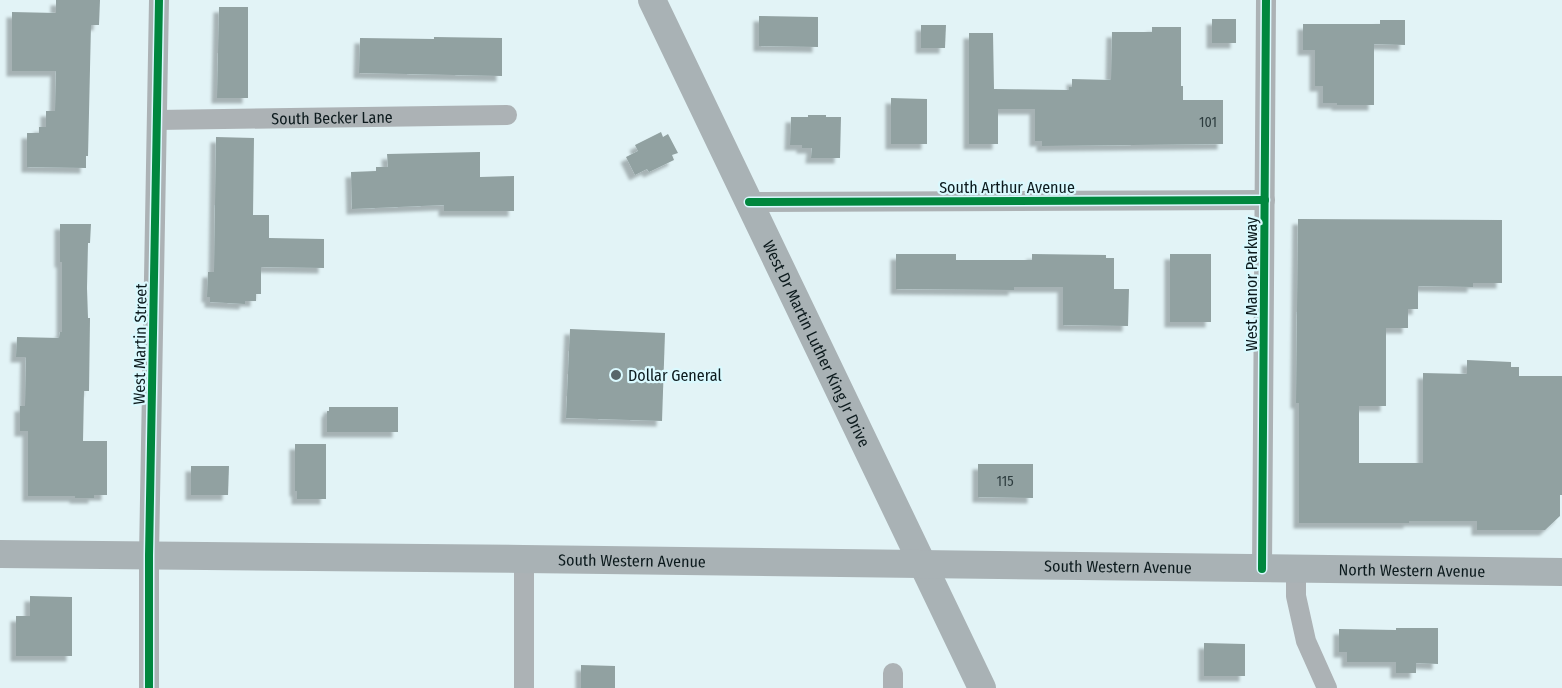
<svg xmlns="http://www.w3.org/2000/svg" width="1562" height="688" font-family="'Fira Sans Condensed',sans-serif">
<style>
.building{fill:#91a1a1;filter:url(#shadow)}
.lines{fill:none;stroke-linecap:round;stroke-linejoin:round}
.street{stroke:#acb2b5;stroke-width:20}
.secondary{stroke:#a9b2b5;stroke-width:28}
.cycleway-casing{stroke:#daf9fe;stroke-width:11}
.cycleway{stroke:#00873e;stroke-width:8}
.poi-dot{fill:#576669;stroke:#daf9fe;stroke-width:2}
.labels{text-anchor:middle;dominant-baseline:central;stroke-width:4.5;stroke-linejoin:round;paint-order:stroke}
.number-label{font-size:14px;fill:#2d3c3e}
.street-label{font-size:16px;fill:#0c1a1d;stroke:#daf9fe}
.poi-label{font-size:16px;fill:#0c1a1d;stroke:#daf9fe;text-anchor:start}
</style>
<defs>
<filter id="shadow"><feDropShadow dx="-5.5" dy="5.5" stdDeviation="1.5" flood-color="#0004"/></filter>
</defs>
<rect width="100%" height="100%" fill="#e2f3f6"/>
<g class="building">
<path d="M 56,0 L 100,0 L 99,25 L 91,25 L 88,156 L 86,156 L 86,168 L 27,167 L 27,133 L 39,133 L 39,127 L 46,127 L 46,111 L 55,111 L 56,71 L 12,71 L 12,12 L 56,13 Z"/>
<path d="M 219,7 L 248,7 L 248,98 L 217,98 Z"/>
<path d="M 759,16 L 818,17 L 818,47 L 759,46 Z"/>
<rect x="1212" y="19" width="24" height="24"/>
<path d="M 1380,20 L 1405,20 L 1405,45 L 1374,44 L 1374,105 L 1337,105 L 1337,103 L 1323,103 L 1323,86 L 1315,86 L 1315,50 L 1303,50 L 1303,24 L 1380,24 Z"/>
<path d="M 921,25 L 946,25 L 945,48 L 921,48 Z"/>
<path d="M 1152,27 L 1181,27 L 1181,86 L 1183,86 L 1183,100 L 1223,100 L 1223,144 L 1042,146 L 1042,141 L 1035,141 L 1035,109 L 998,109 L 998,144 L 969,144 L 969,33 L 993,33 L 994,89 L 1069,90 L 1069,87 L 1072,87 L 1072,79 L 1111,80 L 1112,32 L 1152,32 Z"/>
<path d="M 434,37 L 502,38 L 502,76 L 359,73 L 360,38 L 434,39 Z"/>
<path d="M 891,98 L 927,99 L 927,144 L 891,144 Z"/>
<path d="M 808,115 L 826,115 L 826,117 L 841,117 L 840,158 L 811,158 L 812,148 L 802,148 L 802,145 L 790,145 L 791,117 L 808,117 Z"/>
<path d="M 661,132 L 663,137 L 668,134 L 678,153 L 672,155 L 674,160 L 649,172 L 647,169 L 635,175 L 626,157 L 638,151 L 635,145 Z"/>
<path d="M 216,137 L 254,138 L 253,215 L 269,215 L 269,238 L 324,239 L 324,268 L 261,267 L 261,294 L 256,294 L 256,301 L 245,301 L 245,304 L 210,302 L 210,297 L 207,297 L 208,272 L 214,272 Z"/>
<path d="M 480,152 L 480,177 L 514,176 L 514,211 L 444,211 L 444,205 L 352,209 L 351,172 L 376,171 L 376,167 L 388,167 L 387,154 Z"/>
<path d="M 1298,219 L 1502,220 L 1502,283 L 1473,283 L 1473,287 L 1418,286 L 1418,309 L 1408,309 L 1408,328 L 1386,328 L 1386,406 L 1359,406 L 1359,463 L 1423,463 L 1423,373 L 1467,374 L 1467,360 L 1511,362 L 1511,367 L 1519,367 L 1519,376 L 1562,376 L 1562,495 L 1560,495 L 1560,516 L 1545,530 L 1477,530 L 1477,521 L 1409,521 L 1409,523 L 1299,523 L 1299,403 L 1296,403 Z"/>
<path d="M 60,224 L 91,224 L 90,243 L 88,243 L 87,288 L 88,318 L 90,318 L 89,391 L 84,391 L 83,441 L 107,441 L 107,495 L 94,495 L 94,498 L 75,498 L 75,496 L 28,496 L 28,431 L 20,431 L 20,406 L 25,406 L 26,357 L 16,357 L 17,337 L 59,338 L 60,332 L 62,332 L 62,262 L 60,262 Z"/>
<path d="M 896,254 L 956,254 L 956,260 L 1032,260 L 1032,254 L 1106,255 L 1106,258 L 1114,258 L 1114,289 L 1129,289 L 1128,326 L 1063,325 L 1063,287 L 1014,287 L 1014,290 L 896,289 Z"/>
<rect x="1170" y="254" width="41" height="68"/>
<path d="M 570,329 L 665,333 L 662,421 L 566,418 Z"/>
<path d="M 329,407 L 398,407 L 398,432 L 327,432 L 327,411 L 329,411 Z"/>
<path d="M 295,444 L 326,444 L 326,499 L 297,499 L 297,491 L 295,491 Z"/>
<path d="M 978,464 L 1033,464 L 1033,498 L 978,497 Z"/>
<path d="M 191,466 L 229,466 L 228,495 L 191,495 Z"/>
<path d="M 30,596 L 72,597 L 72,656 L 16,656 L 16,616 L 30,616 Z"/>
<path d="M 1396,628 L 1438,628 L 1438,664 L 1416,663 L 1416,673 L 1396,673 L 1396,662 L 1347,662 L 1347,652 L 1339,652 L 1339,629 L 1396,630 Z"/>
<path d="M 1204,643 L 1245,644 L 1245,676 L 1204,676 Z"/>
<path d="M 581,665 L 615,666 L 615,688 L 581,688 Z"/>
</g>
<g class="lines">
<g class="street">
<path id="s1" d="M 158,120 L 507,115"/>
<path d="M 749,202 L 1265,200"/>
<path d="M 524,559 L 524,688"/>
<path d="M 1262,569 L 1266,0"/>
<path d="M 1296,569 L 1296,596 L 1306,641 L 1327,688"/>
<path d="M 893,673 L 893,688"/>
<path d="M 149,688 L 149,555 L 159,0"/>
</g>
<g class="secondary">
<path id="s2" d="M 652,0 L 982,688"/>
<path id="s3" d="M 0,554 L 524,559 L 1562,572"/>
</g>
<g class="cycleway-casing">
<g id="cycleway">
<path d="M 749,202 L 1265,200"/>
<path d="M 1262,569 L 1266,0"/>
<path d="M 149,688 L 149,555 L 159,0"/>
</g>
</g>
<use href="#cycleway" class="cycleway"/>
</g>
<circle class="poi-dot" cx="616" cy="375" r="6"/>
<g class="labels">
<g class="number-label">
<text x="1208" y="122">101</text>
<text x="1005" y="481">115</text>
</g>
<g class="street-label">
<text stroke="none"><textPath href="#s1" startOffset="174">South Becker Lane</textPath></text>
<text x="1007" y="187">South Arthur Avenue</text>
<text transform="translate(1251 284) rotate(-90)">West Manor Parkway</text>
<text transform="translate(140 344) rotate(-89)">West Martin Street</text>
<text stroke="none"><textPath href="#s2" startOffset="381">West Dr Martin Luther King Jr Drive</textPath></text>
<text stroke="none"><textPath href="#s3" startOffset="632">South Western Avenue</textPath></text>
<text stroke="none"><textPath href="#s3" startOffset="1118">South Western Avenue</textPath></text>
<text stroke="none"><textPath href="#s3" startOffset="1412">North Western Avenue</textPath></text>
</g>
<g class="poi-label">
<text x="628" y="375">Dollar General</text>
</g>
</g>
</svg>
